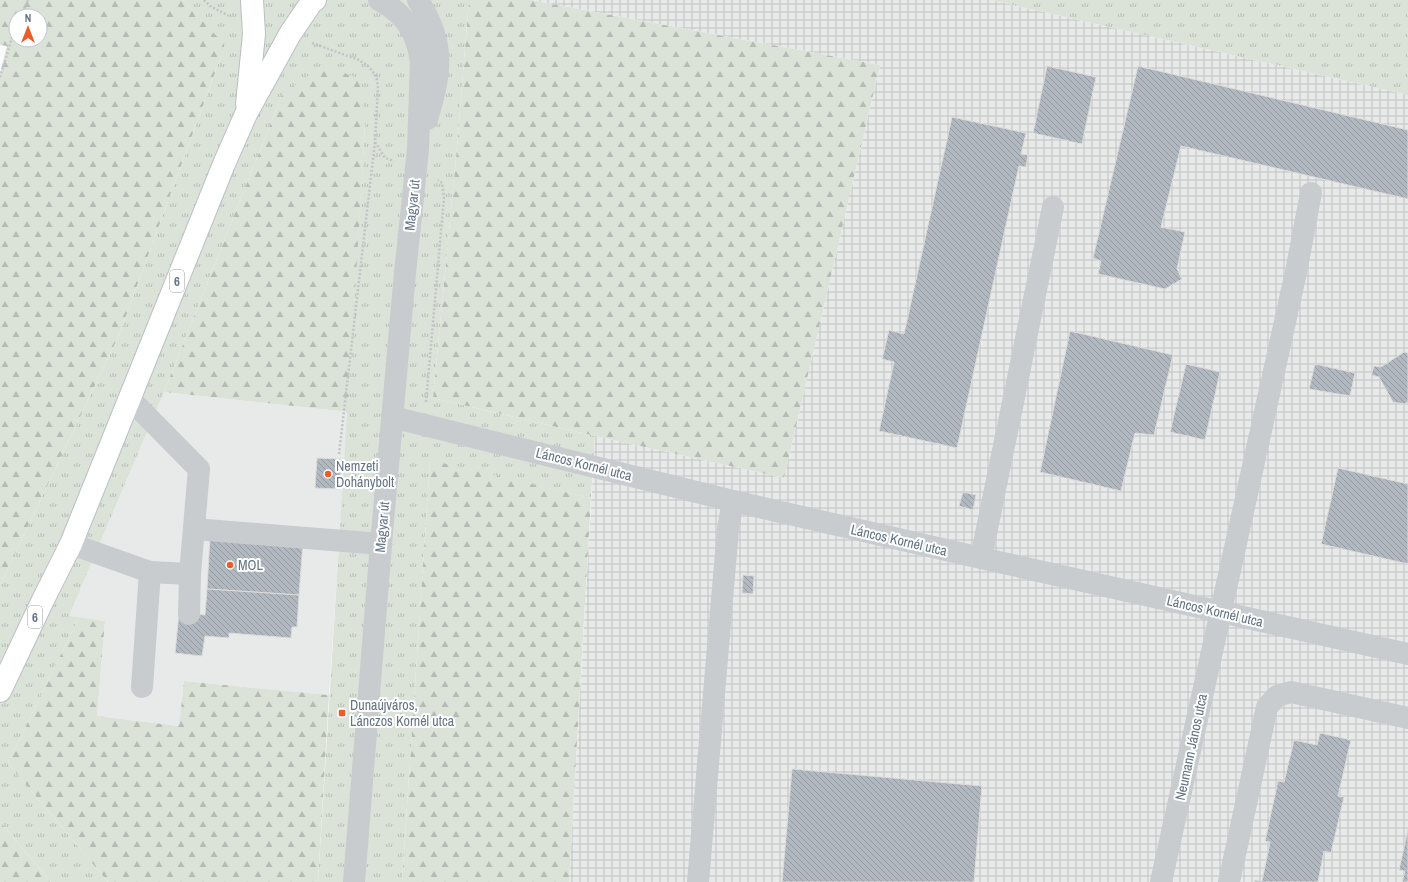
<svg xmlns="http://www.w3.org/2000/svg" width="1408" height="882" font-family="'Archivo Narrow',sans-serif">
<style>
.built{fill:#e8e9e9}
.industrial{fill:url(#industrial-grid)}
.grass{fill:url(#grass-tufts)}
.forest{fill:url(#forest-firs);fill-rule:evenodd}
.building{fill:url(#building-back-hatch);stroke:#dcdcda}
.lines{fill:none;stroke-linecap:round;stroke-linejoin:round}
.major-casing{stroke:#bbbfc3;stroke-width:24}
.path{stroke:#c1c4c6;stroke-width:2.5;stroke-dasharray:2 2;stroke-linecap:butt}
.minor{stroke:#c8cccf;stroke-width:22}
.major{stroke:#fff;stroke-width:22}
.poi-dot{fill:#eb5c27;stroke:#fff;stroke-width:1.5}
.labels{text-anchor:middle;dominant-baseline:central;stroke-width:4;stroke-linejoin:round;paint-order:stroke}
.shield{fill:#fff;stroke:#929ea9;stroke-width:1}
.shield-label{font-size:13px;font-weight:bold;fill:#647484}
.street-label{font-size:14px;fill:#647484;stroke:#fff}
.poi-label{font-size:14px;fill:#647484;stroke:#fff;text-anchor:start}
</style>
<defs>
<pattern id="industrial-grid" width="8" height="8" patternUnits="userSpaceOnUse"><rect width="8" height="8" fill="#e8e9e9"/><path d="M0 4h8M4 0v8" fill="none" stroke="#c0c1c2"/></pattern>
<pattern id="grass-tufts" width="24" height="20" patternUnits="userSpaceOnUse"><rect width="24" height="20" fill="#dbe2d8"/><path d="M3 7l-1-3M5 7V3M7 7l1-3M15 17l-1-3M17 17v-4M19 17l1-3" fill="none" stroke="#b5bcb5"/></pattern>
<pattern id="forest-firs" width="22" height="20" patternUnits="userSpaceOnUse"><rect width="22" height="20" fill="#dbe2d8"/><path d="M5 1l3.5 6h-7zM16 11l3.5 6h-7z" fill="#b5bcb5"/></pattern>
<pattern id="building-back-hatch" width="6" height="6" patternUnits="userSpaceOnUse"><rect width="6" height="6" fill="#b1b8bf"/><path d="M-1 5l2 2M0 0l6 6M5-1l2 2" fill="none" stroke="#949aa1"/></pattern>
</defs>
<rect width="100%" height="100%" fill="#fafaf8"/>
<path class="built" d="M 164,392 L 348,412 L 329,695 L 184,681 L 179,726 L 97,716 L 105,621 L 79,617 L 69,616 Z"/>
<path class="industrial" d="M 531,0 L 991,0 L 1408,95 L 1408,882 L 569,882 L 595,436 L 784,478 L 880,65 Z"/>
<g class="grass">
<path d="M 183,0 L 469,0 L 456,158 L 433,398 L 595,436 L 591,498 L 430,461 L 402,882 L 318,882 L 365,126 L 282,95 L 164,392 L 69,616 L 79,617 L 8,763 L 108,882 L 51,882 L 0,822 L 0,585 L 119,335 L 220,59 L 223,44 Z"/>
<path d="M 991,0 L 1408,0 L 1408,95 Z"/>
</g>
<g class="forest">
<path d="M 0,0 L 183,0 L 224,44 L 220,59 L 119,335 L 0,585 L 0,73 L 7,46 L 0,45 ZM 16,16 L 40,16 L 40,40 L 16,40 Z"/>
<path d="M 469,0 L 531,0 L 880,65 L 784,478 L 595,436 L 433,398 L 456,158 Z"/>
<path d="M 328,67 L 360,79 L 365,126 L 348,412 L 164,392 L 282,95 L 313,72 Z"/>
<path d="M 430,460 L 591,498 L 569,882 L 402,882 Z"/>
<path d="M 79,617 L 105,621 L 97,716 L 179,726 L 184,681 L 329,695 L 318,882 L 108,882 L 8,763 Z"/>
<path d="M 0,822 L 51,882 L 0,882 Z"/>
</g>
<g class="building">
<path d="M 1047,66 L 1096,77 L 1082,144 L 1033,133 Z"/>
<path d="M 1138,66 L 1408,130 L 1408,199 L 1181,146 L 1161,227 L 1185,232 L 1177,269 L 1182,279 L 1165,289 L 1098,274 L 1101,261 L 1093,258 Z"/>
<path d="M 952,117 L 1026,133 L 1021,154 L 1028,155 L 1026,167 L 1019,166 L 957,448 L 879,431 L 894,362 L 882,359 L 889,330 L 904,334 Z"/>
<path d="M 1070,331 L 1173,355 L 1154,435 L 1135,433 L 1121,491 L 1040,472 Z"/>
<path d="M 1404,352 L 1408,353 L 1408,402 L 1404,404 L 1393,402 L 1379,377 L 1371,375 L 1374,366 L 1381,367 Z"/>
<path d="M 1186,364 L 1220,372 L 1205,440 L 1170,432 Z"/>
<path d="M 1315,364 L 1355,373 L 1350,396 L 1309,389 Z"/>
<path d="M 317,458 L 341,459 L 340,489 L 315,488 Z"/>
<path d="M 1338,468 L 1408,484 L 1408,564 L 1321,544 Z"/>
<path d="M 963,492 L 976,495 L 973,510 L 959,506 Z"/>
<path d="M 210,537 L 303,542 L 299,595 L 207,589 Z"/>
<path d="M 743,575 L 754,576 L 753,594 L 742,593 Z"/>
<path d="M 207,589 L 299,595 L 297,627 L 292,627 L 291,638 L 229,633 L 229,638 L 205,636 L 202,656 L 175,653 L 179,613 L 205,615 Z"/>
<path d="M 1320,733 L 1351,740 L 1338,796 L 1344,797 L 1331,853 L 1324,851 L 1318,882 L 1254,882 L 1255,880 L 1262,881 L 1270,842 L 1265,841 L 1278,781 L 1284,782 L 1294,740 L 1317,745 Z"/>
<path d="M 792,769 L 982,786 L 974,882 L 782,882 Z"/>
<path d="M 1408,829 L 1408,882 L 1402,882 L 1405,871 L 1399,870 Z"/>
</g>
<g class="lines">
<g class="major-casing">
<g id="major">
<path d="M 247,104 L 254,34 L 252,0"/>
<path d="M 0,691 L 43,600 L 71,544 L 224,164 L 246,114 L 290,34 L 311,3 L 315,0"/>
</g>
</g>
<g class="path">
<path d="M 204,0 L 210,6 L 231,17"/>
<path d="M 21,16 L 28,0"/>
<path d="M 312,43 L 359,60 L 369,67 L 376,76 L 378,86 L 375,142 L 385,158 L 394,161"/>
<path d="M 0,77 L 16,25"/>
<path d="M 426,402 L 444,198 L 442,183 L 438,180"/>
<path d="M 339,454 L 375,142"/>
</g>
<g class="minor">
<path d="M 418,0 C 446,44 441,72 427,119"/>
<path d="M 392,417 L 733,501 L 981,558 L 1408,654"/>
<path d="M 194,529 L 381,544"/>
<path d="M 71,544 L 150,572 L 190,574 L 199,469 L 130,399"/>
<path d="M 981,558 L 1053,207"/>
<path d="M 189,614 L 190,574"/>
<path d="M 142,687 L 150,572"/>
<path d="M 354,882 L 381,544 L 405,273 L 418,149 L 421,62 C 417,32 405,14 379,0"/>
<path d="M 698,882 L 728,529 L 733,501"/>
<path d="M 1161,882 L 1296,272 L 1311,193"/>
<path d="M 1229,882 L 1267,707 L 1277,696 L 1291,692 L 1408,718"/>
</g>
<use href="#major" class="major"/>
</g>
<g class="poi-dot">
<circle cx="328" cy="474" r="4"/>
<circle cx="230" cy="565" r="4"/>
<rect x="338" y="709" width="8" height="8" rx="2"/>
</g>
<g class="labels">
<g class="shield">
<rect x="170" y="270" width="14" height="22" rx="3"/>
<rect x="28" y="606" width="14" height="22" rx="3"/>
</g>
<g class="shield-label">
<text x="177" y="281">6</text>
<text x="35" y="617">6</text>
</g>
<g class="street-label">
<text transform="translate(412 205) rotate(-84)">Magyar út</text>
<text transform="translate(584 464) rotate(14)">Láncos Kornél utca</text>
<text transform="translate(382 527) rotate(-85)">Magyar út</text>
<text transform="translate(899 540) rotate(13)">Láncos Kornél utca</text>
<text transform="translate(1215 611) rotate(13)">Láncos Kornél utca</text>
<text transform="translate(1191 747) rotate(-78)">Neumann János utca</text>
</g>
<g class="poi-label">
<text x="336" y="466">Nemzeti<tspan x="336" dy="16">Dohánybolt</tspan></text>
<text x="238" y="565">MOL</text>
<text x="350" y="705">Dunaújváros,<tspan x="350" dy="16">Lánczos Kornél utca</tspan></text>
</g>
</g>
<g transform="translate(28 28)"><circle r="19" fill="#ffffff" stroke="#c1c7ce"/>
<path d="M0-3L7 15L0 10L-7 15Z" fill="#eb5c27"/>
<text y="-6" font-size="11" font-weight="bold" text-anchor="middle" fill="#647484">N</text>
</g>
</svg>
